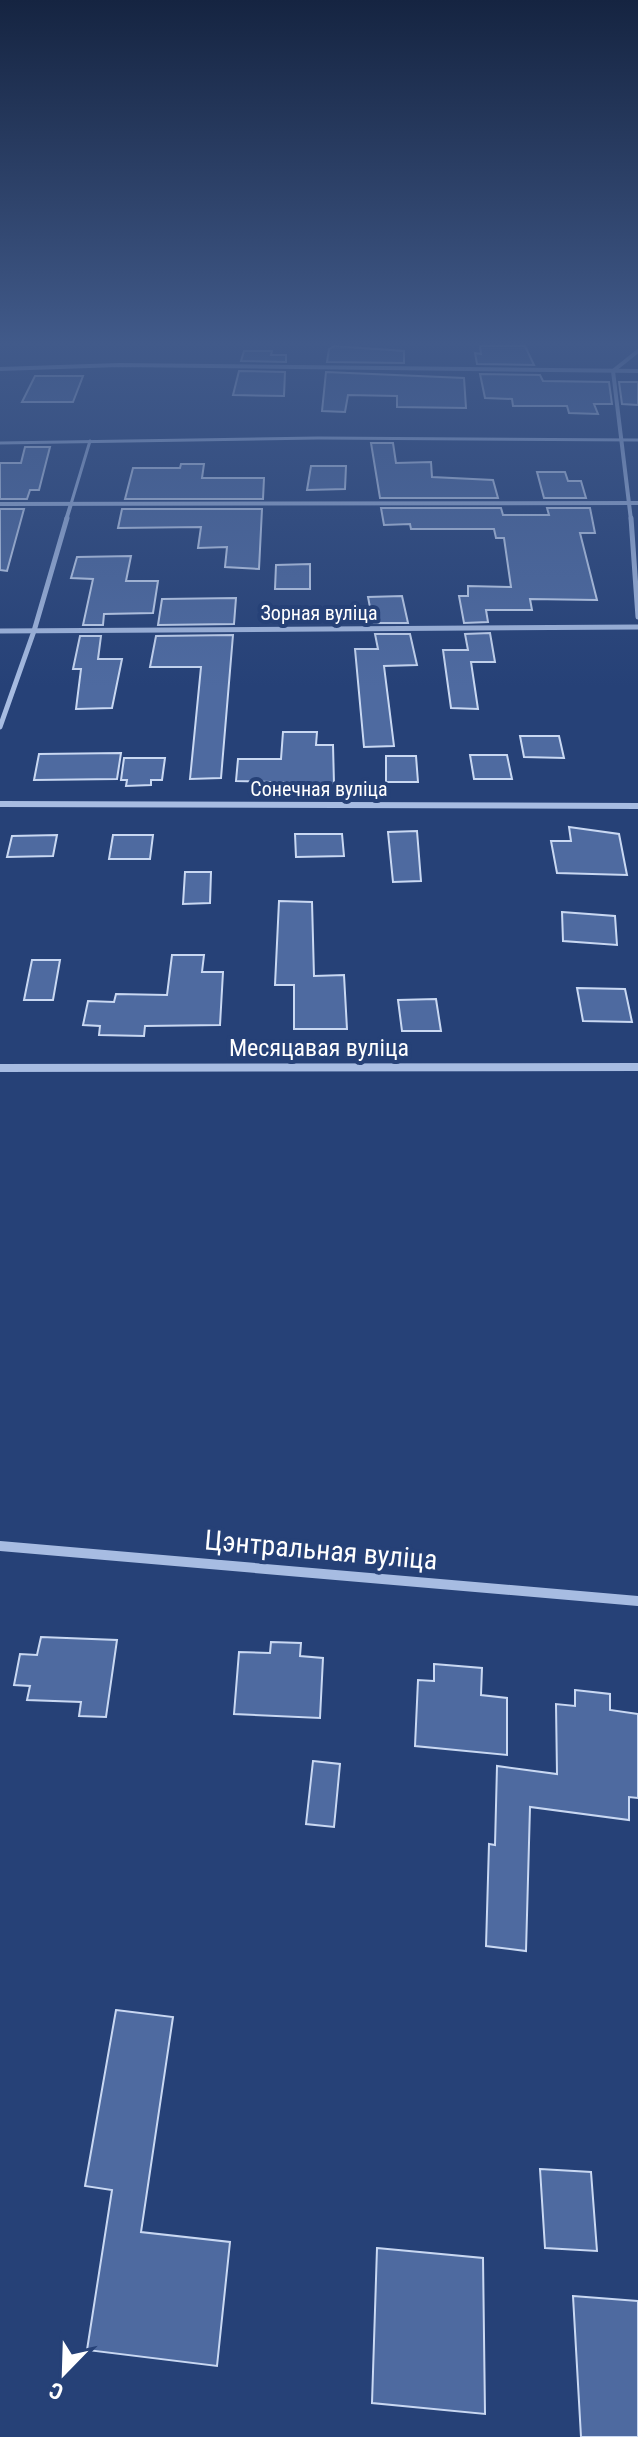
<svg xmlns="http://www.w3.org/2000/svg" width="638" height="2437" font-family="'Roboto Condensed',sans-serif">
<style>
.building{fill:#4e6aa0;stroke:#c9d8f2;stroke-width:2}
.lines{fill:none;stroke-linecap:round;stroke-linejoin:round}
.lane{stroke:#a7bce2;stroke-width:3}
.street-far4{stroke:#a7bce2;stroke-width:4}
.street-far3{stroke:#a7bce2;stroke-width:5}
.street-far2{stroke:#a7bce2;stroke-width:6}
.street-far1{stroke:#a7bce2;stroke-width:8}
.street{stroke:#a7bce2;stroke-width:10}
.labels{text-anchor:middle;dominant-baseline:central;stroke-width:8;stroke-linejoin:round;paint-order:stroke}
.far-street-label{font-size:20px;fill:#fff;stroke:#264177}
.street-label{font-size:24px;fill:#fff;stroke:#264177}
.near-street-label{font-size:28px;fill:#fff;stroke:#264177}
</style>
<rect width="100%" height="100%" fill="#264177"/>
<g class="building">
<path d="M 334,346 L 404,351 L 404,363 L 327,362 L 329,349 Z"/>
<path d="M 480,346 L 525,346 L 534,365 L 477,364 L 475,353 L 481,354 Z"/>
<path d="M 244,351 L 272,351 L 271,355 L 286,355 L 286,362 L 241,361 Z"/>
<path d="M 239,371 L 285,372 L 284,396 L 233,395 Z"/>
<path d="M 326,372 L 464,378 L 466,408 L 397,407 L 397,396 L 348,395 L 345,412 L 322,411 Z"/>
<path d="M 480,374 L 540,375 L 543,381 L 609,382 L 612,404 L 594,404 L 598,414 L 569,413 L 567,406 L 513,406 L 512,399 L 485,398 Z"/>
<path d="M 35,376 L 83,376 L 73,402 L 22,402 Z"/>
<path d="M 619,382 L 638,382 L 638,405 L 622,404 Z"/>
<path d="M 371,443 L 393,443 L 396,463 L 431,462 L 432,477 L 493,480 L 498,498 L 380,498 Z"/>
<path d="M 25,447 L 50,447 L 39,490 L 30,490 L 27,499 L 0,499 L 0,463 L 21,463 Z"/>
<path d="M 181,464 L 204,464 L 202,478 L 264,478 L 263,499 L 125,499 L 133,468 L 180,468 Z"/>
<path d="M 311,466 L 346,466 L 345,489 L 307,490 Z"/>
<path d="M 537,472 L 565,472 L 568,481 L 581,481 L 586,498 L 544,498 Z"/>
<path d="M 381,508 L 501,508 L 503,515 L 549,515 L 547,508 L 590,508 L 595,533 L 580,533 L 597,600 L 530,599 L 532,610 L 486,610 L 488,622 L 464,623 L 459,596 L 468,596 L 468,586 L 511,587 L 504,538 L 496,538 L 494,529 L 411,529 L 410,524 L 384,525 Z"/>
<path d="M 0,509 L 24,509 L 7,571 L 0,570 Z"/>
<path d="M 122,509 L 262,509 L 259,569 L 225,567 L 227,547 L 198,548 L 201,527 L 118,528 Z"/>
<path d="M 131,556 L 126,581 L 158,581 L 153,613 L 104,614 L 103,625 L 83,625 L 93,579 L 71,578 L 77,557 Z"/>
<path d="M 310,564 L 310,589 L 275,589 L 276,565 Z"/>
<path d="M 402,596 L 408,623 L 373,623 L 368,597 Z"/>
<path d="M 236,598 L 234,624 L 158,625 L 162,599 Z"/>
<path d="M 490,633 L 495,662 L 471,662 L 478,709 L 451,708 L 443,650 L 468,650 L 465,634 Z"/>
<path d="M 375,634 L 410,634 L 417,665 L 384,666 L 394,746 L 364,747 L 355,649 L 378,649 Z"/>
<path d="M 233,635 L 221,778 L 190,779 L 201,667 L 150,667 L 156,636 Z"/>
<path d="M 80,636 L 101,636 L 98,659 L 122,659 L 112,708 L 76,709 L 81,669 L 73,669 Z"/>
<path d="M 283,732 L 317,732 L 316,745 L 333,745 L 334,784 L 236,781 L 238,759 L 281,759 Z"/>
<path d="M 520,736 L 559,736 L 564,758 L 524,757 Z"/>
<path d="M 121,753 L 117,779 L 34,780 L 39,754 Z"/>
<path d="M 470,755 L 507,755 L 512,779 L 474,779 Z"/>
<path d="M 386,756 L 416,756 L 418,782 L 386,782 Z"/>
<path d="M 124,758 L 165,758 L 162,780 L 151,780 L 151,785 L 126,786 L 127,780 L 121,780 Z"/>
<path d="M 569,827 L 619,834 L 627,875 L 557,873 L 551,841 L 571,841 Z"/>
<path d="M 417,831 L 421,881 L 393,882 L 388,832 Z"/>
<path d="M 295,834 L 342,834 L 344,856 L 296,857 Z"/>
<path d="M 57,835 L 53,856 L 7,857 L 12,836 Z"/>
<path d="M 113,835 L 153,835 L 150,859 L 109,859 Z"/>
<path d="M 185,872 L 211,872 L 210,903 L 183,904 Z"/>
<path d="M 279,901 L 312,902 L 314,976 L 344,975 L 347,1029 L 294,1029 L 294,985 L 275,985 Z"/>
<path d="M 562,912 L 615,916 L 617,945 L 563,941 Z"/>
<path d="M 172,955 L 204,955 L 202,972 L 223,972 L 220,1025 L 145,1026 L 144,1036 L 99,1035 L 100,1026 L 83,1025 L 88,1001 L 114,1002 L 116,994 L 167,995 Z"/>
<path d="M 32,960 L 60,960 L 53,1000 L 24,1000 Z"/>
<path d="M 577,988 L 625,989 L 632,1022 L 583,1021 Z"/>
<path d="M 436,999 L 441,1031 L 402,1031 L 398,1000 Z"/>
<path d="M 41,1637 L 117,1640 L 106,1717 L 79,1716 L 81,1702 L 27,1700 L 30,1686 L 14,1685 L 20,1654 L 37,1655 Z"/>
<path d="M 271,1642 L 301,1643 L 300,1656 L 323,1658 L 320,1718 L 234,1714 L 239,1652 L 270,1653 Z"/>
<path d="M 434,1664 L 482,1668 L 481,1695 L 507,1698 L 507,1755 L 415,1746 L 418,1680 L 434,1681 Z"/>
<path d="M 575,1690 L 610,1694 L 610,1710 L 638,1714 L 638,1798 L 629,1797 L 629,1820 L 530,1807 L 526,1951 L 486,1946 L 489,1844 L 495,1845 L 497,1766 L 557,1774 L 556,1704 L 575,1706 Z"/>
<path d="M 313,1761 L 340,1764 L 334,1827 L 306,1824 Z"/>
<path d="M 116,2010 L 173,2017 L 141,2232 L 230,2242 L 217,2366 L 87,2350 L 112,2190 L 85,2186 Z"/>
<path d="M 540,2169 L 591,2172 L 597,2251 L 545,2248 Z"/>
<path d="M 377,2248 L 483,2258 L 485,2414 L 372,2403 Z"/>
<path d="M 573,2296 L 638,2301 L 638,2437 L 581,2437 Z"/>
</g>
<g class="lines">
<g class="lane">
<path d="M 0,443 L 318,438 L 638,440"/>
<path d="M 71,504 L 90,441"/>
</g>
<g class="street-far4">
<path d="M 0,369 L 119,365 L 638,371"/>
<path d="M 0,504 L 638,503"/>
<path d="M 66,520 L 71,504"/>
<path d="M 631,520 L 613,371 L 638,351"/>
</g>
<g class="street-far3">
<path d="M 631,518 L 638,617"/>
<path d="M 0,631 L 638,627"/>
<path d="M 0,727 L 34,631 L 67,518"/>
</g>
<path class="street-far2" d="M 0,804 L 638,806"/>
<path class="street-far1" d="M 0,1068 L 638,1067"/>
<path class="street" d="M 0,1546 L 638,1601"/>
</g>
<linearGradient id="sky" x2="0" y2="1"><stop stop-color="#152441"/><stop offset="0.5" stop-color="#415a8a"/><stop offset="1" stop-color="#415a8a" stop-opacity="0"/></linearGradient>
<rect width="638" height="687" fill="url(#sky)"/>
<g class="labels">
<g class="far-street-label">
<text x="319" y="613">Зорная вуліца</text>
<text x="319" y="789">Сонечная вуліца</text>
</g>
<g class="street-label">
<text x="319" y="1048">Месяцавая вуліца</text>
</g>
<g class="near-street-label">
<text transform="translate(321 1550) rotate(5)">Цэнтральная вуліца</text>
</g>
</g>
<g transform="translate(64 2373) rotate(203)" stroke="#264177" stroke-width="6" paint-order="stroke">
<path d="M0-6L14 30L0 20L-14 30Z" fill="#ffffff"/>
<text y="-12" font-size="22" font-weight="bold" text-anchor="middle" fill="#ffffff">С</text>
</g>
</svg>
